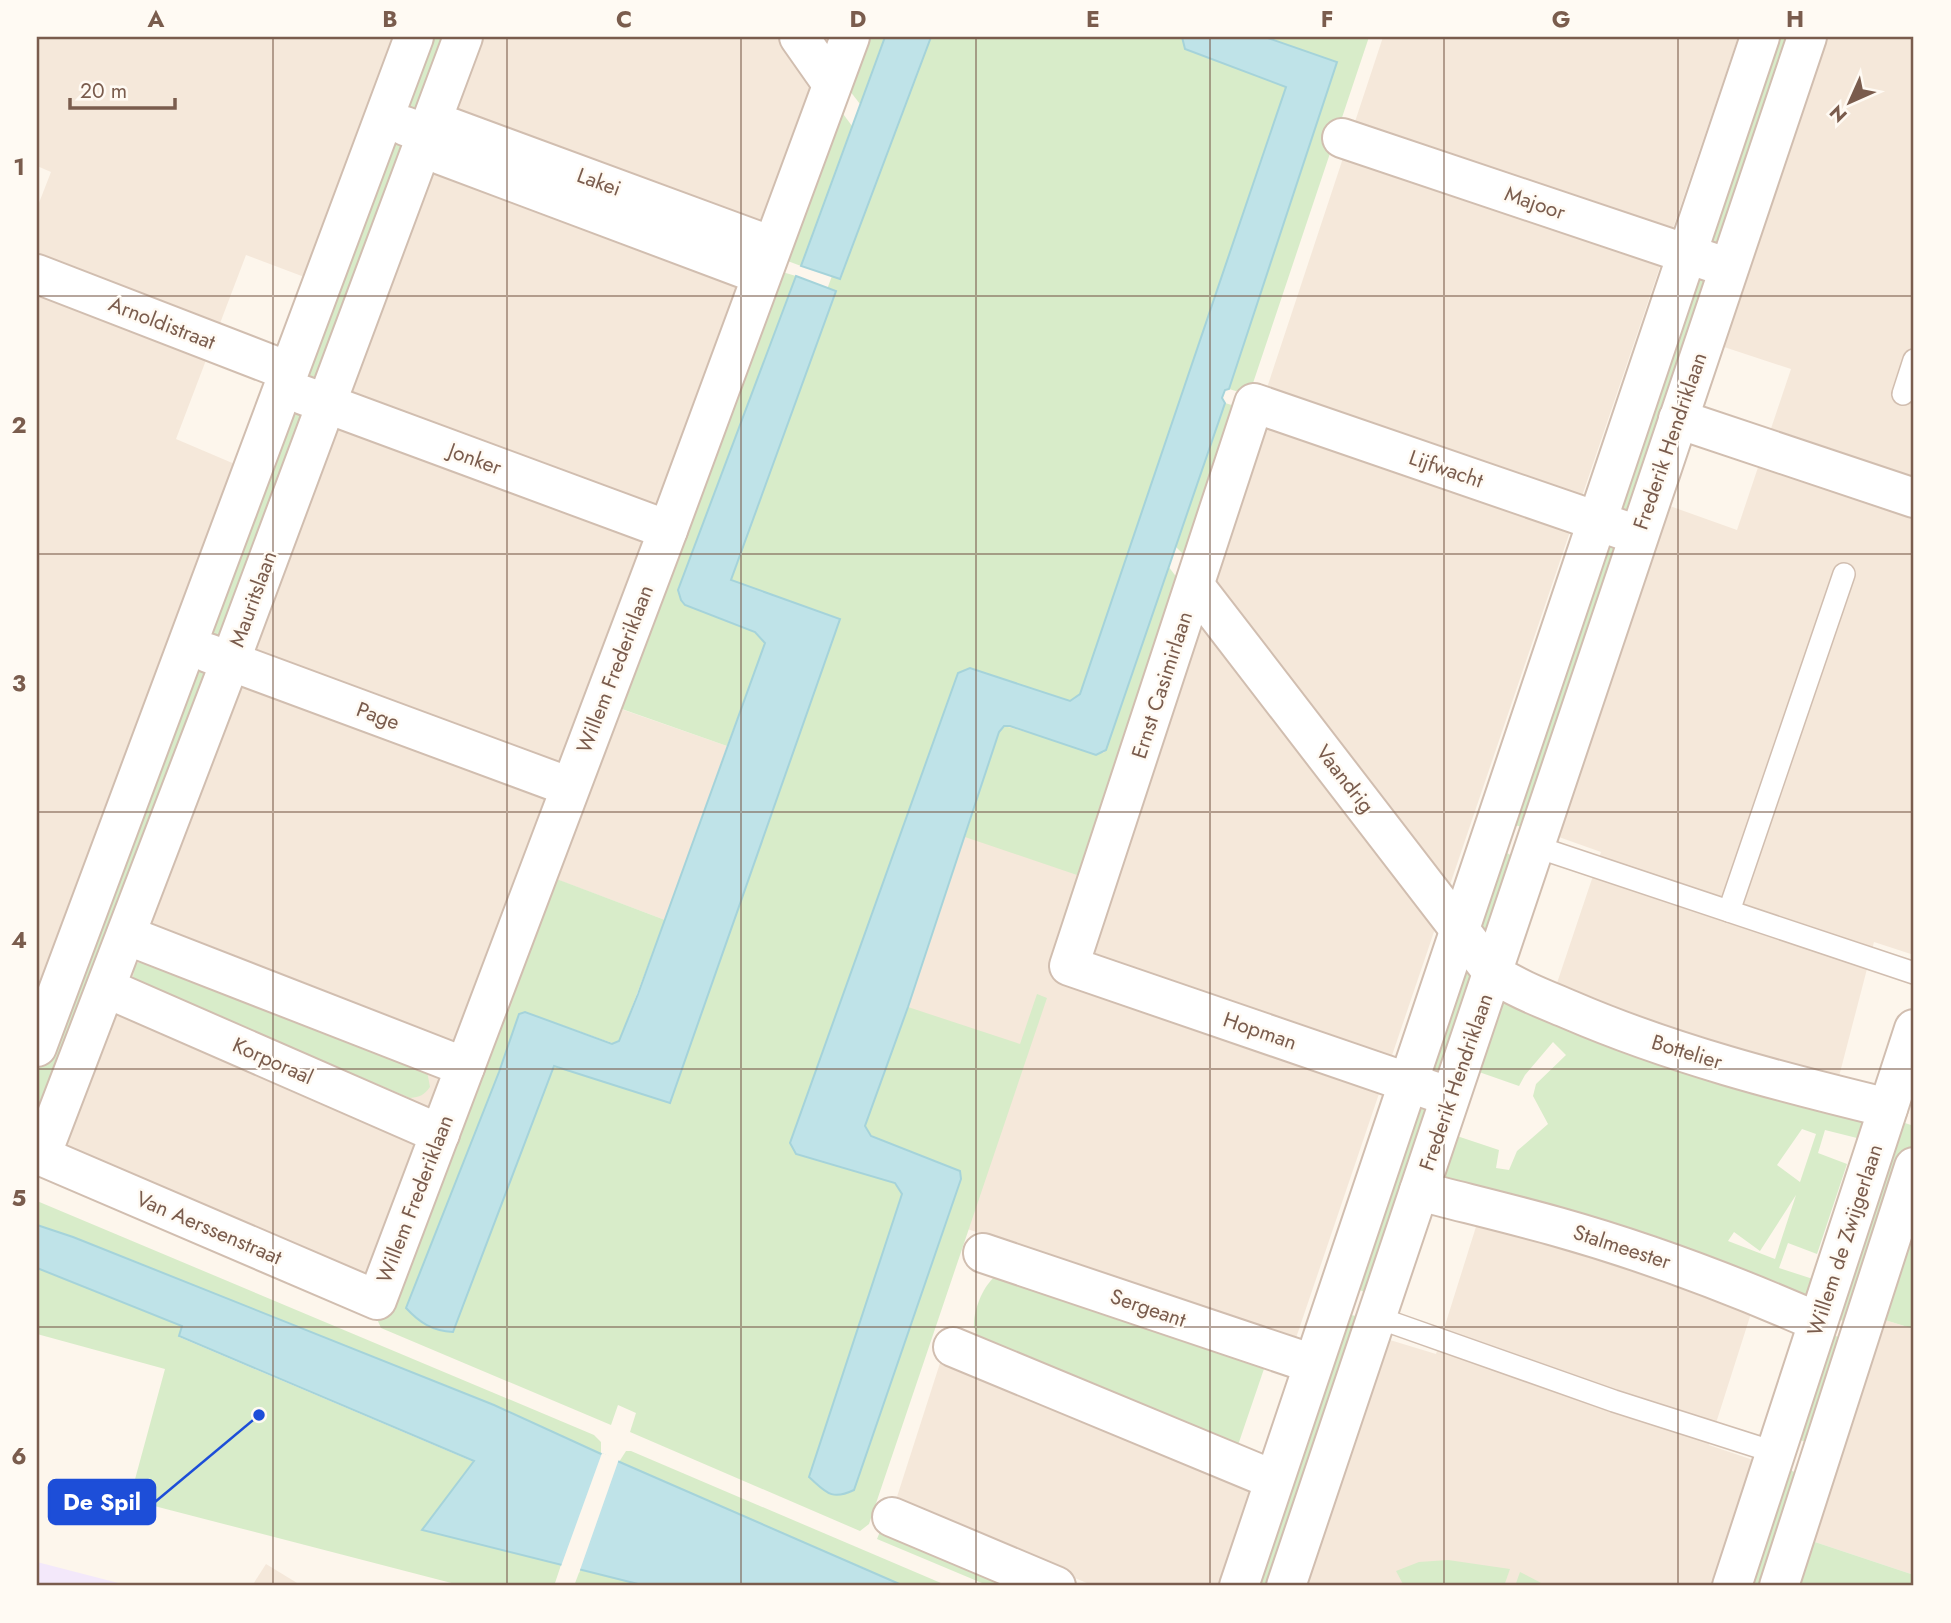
<svg xmlns="http://www.w3.org/2000/svg" width="1951" height="1623" font-family="Jost,sans-serif">
<style>
.residential{fill:#f5e8da}
.education{fill:#f3e8fa}
.green{fill:#d8ecc9;fill-rule:evenodd}
.water{fill:#bfe3e8;stroke:#a5d3da;stroke-width:2}
.pier{fill:#fdf6ec}
.lines{fill:none;stroke-linecap:round;stroke-linejoin:round}
.service-casing{stroke:#d1beb0;stroke-width:24}
.minor-casing{stroke:#d1beb0;stroke-width:42}
.service{stroke:#fff;stroke-width:21}
.minor{stroke:#fff;stroke-width:38}
.grid{fill:none;stroke:#7a5c4d;stroke-width:2;stroke-opacity:0.55}
.labels{text-anchor:middle;dominant-baseline:central;stroke-width:5;stroke-linejoin:round;paint-order:stroke}
.street-label{font-size:21px;fill:#7a5c4d;stroke:#fffaf3}
.leader{fill:none;stroke:#1d4ed8;stroke-width:2.5}
.callout-dot{fill:#1d4ed8;stroke:#fffaf3;stroke-width:2.5}
.callout{fill:#1d4ed8;stroke:#1d4ed8;stroke-width:2.5}
.callout-label{font-size:23px;text-anchor:middle;font-weight:bold;fill:#fff}
.neatline{fill:none;stroke:#7a5c4d;stroke-width:2.5}
.grid-label{font-size:23px;text-anchor:middle;font-weight:bold;fill:#7a5c4d}
</style>
<rect width="100%" height="100%" fill="#fdf6ec"/>
<g class="residential">
<path d="M 37,37 L 397,37 L 307,278 L 246,255 L 176,439 L 237,465 L 42,989 L 37,987 L 37,208 L 51,172 L 37,166 Z"/>
<path d="M 483,37 L 836,37 L 377,1281 L 65,1150 Z"/>
<path d="M 1383,37 L 1738,37 L 1296,1338 L 937,1219 L 860,1133 L 1006,707 L 1146,754 Z"/>
<path d="M 1825,37 L 1914,37 L 1914,955 L 1874,942 L 1836,1088 L 1553,995 L 1601,852 L 1556,836 L 1667,505 L 1737,530 L 1791,369 L 1721,346 Z"/>
<path d="M 618,708 L 727,746 L 665,920 L 553,878 Z"/>
<path d="M 1480,1214 L 1754,1304 L 1709,1445 L 1756,1461 L 1715,1586 L 1296,1586 L 1380,1337 L 1436,1354 Z"/>
<path d="M 1885,1320 L 1914,1329 L 1914,1575 L 1812,1541 Z"/>
<path d="M 941,1360 L 1254,1489 L 1221,1586 L 1094,1586 L 895,1503 Z"/>
<path d="M 266,1564 L 302,1586 L 252,1586 Z"/>
</g>
<path class="education" d="M 37,1562 L 130,1586 L 37,1586 Z"/>
<g class="green">
<path d="M 424,37 L 454,37 L 423,112 L 402,107 Z"/>
<path d="M 860,37 L 885,37 L 860,104 L 843,82 Z"/>
<path d="M 921,37 L 1205,37 L 1309,76 L 1099,718 L 989,679 L 829,1135 L 939,1173 L 854,1490 L 961,1179 L 871,1136 L 865,1126 L 908,1007 L 1020,1044 L 1037,994 L 1047,998 L 869,1524 L 860,1531 L 630,1432 L 636,1413 L 618,1405 L 611,1425 L 381,1328 L 377,1319 L 554,878 L 665,920 L 619,1041 L 615,1044 L 525,1012 L 519,1014 L 499,1072 L 426,1325 L 441,1331 L 554,1043 L 660,1077 L 828,627 L 718,582 Z"/>
<path d="M 1265,37 L 1369,37 L 1249,395 L 1229,389 L 1337,62 Z"/>
<path d="M 1769,37 L 1797,37 L 1719,245 L 1708,241 Z"/>
<path d="M 835,103 L 852,126 L 801,266 L 777,257 Z"/>
<path d="M 406,140 L 327,378 L 304,380 L 384,143 Z"/>
<path d="M 772,269 L 796,276 L 678,590 L 681,600 L 685,605 L 755,632 L 765,643 L 727,746 L 619,708 Z"/>
<path d="M 1709,275 L 1639,507 L 1624,515 L 1614,496 L 1688,277 Z"/>
<path d="M 1225,403 L 1245,409 L 1195,558 L 1183,554 L 1174,545 Z"/>
<path d="M 307,410 L 225,638 L 210,634 L 284,413 Z"/>
<path d="M 1601,544 L 1619,546 L 1524,827 L 1513,825 Z"/>
<path d="M 1168,566 L 1184,587 L 1071,924 L 1062,921 L 1077,875 L 965,837 L 999,732 L 1004,726 L 1104,753 Z"/>
<path d="M 212,665 L 45,1112 L 37,1112 L 37,1074 L 190,667 Z"/>
<path d="M 1507,853 L 1512,856 L 1490,952 L 1470,925 L 1501,854 Z"/>
<path d="M 1464,944 L 1483,970 L 1442,1075 L 1429,1071 Z"/>
<path d="M 144,961 L 427,1071 L 430,1087 C 424,1095 420,1097 410,1098 L 137,982 L 133,977 L 135,964 Z"/>
<path d="M 1505,992 L 1870,1112 L 1861,1139 L 1825,1130 L 1818,1153 L 1847,1164 L 1817,1254 L 1788,1243 L 1779,1268 L 1816,1280 L 1806,1309 L 1441,1187 L 1457,1136 L 1499,1150 L 1496,1168 L 1509,1170 L 1517,1151 L 1548,1124 L 1533,1096 L 1536,1084 L 1566,1055 L 1553,1042 L 1525,1075 L 1519,1086 L 1479,1072 ZM 1802,1129 L 1816,1134 L 1800,1182 L 1777,1165 ZM 1796,1195 L 1775,1259 L 1728,1241 L 1734,1232 L 1760,1251 Z"/>
<path d="M 1433,1103 L 1366,1293 L 1356,1288 L 1411,1104 Z"/>
<path d="M 1893,1119 L 1914,1126 L 1914,1146 L 1856,1325 L 1828,1316 Z"/>
<path d="M 1914,1200 L 1914,1329 L 1885,1320 Z"/>
<path d="M 37,1201 L 594,1435 L 601,1442 L 601,1454 L 494,1405 L 73,1237 L 37,1225 Z"/>
<path d="M 37,1268 L 182,1326 L 179,1337 L 474,1462 L 423,1530 L 561,1565 L 554,1586 L 463,1586 L 135,1501 L 131,1494 L 165,1369 L 37,1334 Z"/>
<path d="M 996,1276 L 1266,1363 L 1237,1448 L 982,1341 C 978,1336 975,1332 974,1326 C 973,1310 984,1284 996,1276 Z"/>
<path d="M 1348,1314 L 1359,1317 L 1277,1586 L 1248,1586 Z"/>
<path d="M 1824,1332 L 1850,1341 L 1808,1443 L 1798,1439 Z"/>
<path d="M 626,1451 L 631,1451 L 948,1586 L 904,1586 L 619,1462 Z"/>
<path d="M 1787,1469 L 1802,1475 L 1771,1586 L 1740,1586 Z"/>
<path d="M 881,1529 L 1018,1586 L 989,1586 L 877,1539 Z"/>
<path d="M 1812,1541 L 1914,1575 L 1914,1586 L 1788,1586 Z"/>
<path d="M 1448,1560 L 1510,1569 L 1504,1586 L 1404,1586 L 1396,1571 L 1419,1562 Z"/>
<path d="M 580,1570 L 646,1586 L 574,1586 Z"/>
<path d="M 1520,1572 L 1547,1586 L 1515,1586 Z"/>
</g>
<g class="water">
<path d="M 885,37 L 931,37 L 840,279 L 801,266 Z"/>
<path d="M 1182,37 L 1265,37 L 1337,62 L 1229,389 L 1225,390 L 1222,398 L 1225,403 L 1106,750 L 1096,755 L 1010,726 L 1004,726 L 999,732 L 908,1007 L 865,1126 L 871,1136 L 960,1171 L 961,1179 L 854,1490 C 831,1501 826,1492 809,1477 L 902,1194 L 895,1183 L 796,1154 L 790,1143 L 958,673 L 970,668 L 1070,701 L 1080,694 L 1286,87 L 1185,49 Z"/>
<path d="M 796,276 L 836,291 L 731,580 L 840,619 L 670,1103 L 554,1066 L 453,1332 C 432,1331 419,1322 406,1308 L 499,1072 L 519,1014 L 525,1012 L 612,1044 L 619,1041 L 638,994 L 765,643 L 755,632 L 685,605 L 681,600 L 678,590 Z"/>
<path d="M 37,1225 L 73,1237 L 494,1405 L 599,1453 L 904,1586 L 646,1586 L 422,1530 L 474,1461 L 179,1336 L 182,1326 L 37,1268 Z"/>
</g>
<path class="pier" d="M 602,1453 L 619,1459 L 580,1570 L 579,1573 L 560,1569 Z"/>
<g class="lines">
<g class="service-casing">
<g id="service">
<path d="M 1903,394 L 1914,360"/>
<path d="M 1534,846 L 1914,973"/>
<path d="M 1729,911 L 1844,574"/>
<path d="M 1376,1317 L 1614,1401 L 1777,1453"/>
</g>
</g>
<g class="minor-casing">
<g id="minor">
<path d="M 799,37 L 832,84"/>
<path d="M 405,126 L 426,134 L 441,155 L 761,275"/>
<path d="M 426,134 L 452,128 L 772,246"/>
<path d="M 1342,138 L 1711,262"/>
<path d="M 37,274 L 288,371"/>
<path d="M 303,395 L 668,530"/>
<path d="M 1678,419 L 1914,498"/>
<path d="M 1195,586 L 1493,973 C 1517,989 1544,999 1570,1010 C 1672,1054 1781,1082 1888,1108"/>
<path d="M 208,653 L 570,787"/>
<path d="M 126,935 L 465,1067"/>
<path d="M 106,988 L 440,1134"/>
<path d="M 37,1047 L 414,37"/>
<path d="M 1433,1091 L 1069,966 L 1254,403 L 1623,530"/>
<path d="M 37,1154 L 41,1156 L 230,662 L 463,37"/>
<path d="M 41,1156 L 377,1300 L 668,530 L 850,37"/>
<path d="M 1419,1191 C 1465,1203 1512,1214 1558,1227 C 1647,1252 1734,1285 1818,1322"/>
<path d="M 983,1253 L 1313,1364"/>
<path d="M 953,1347 L 1274,1480"/>
<path d="M 892,1517 L 1056,1586"/>
<path d="M 1239,1586 L 1760,37"/>
<path d="M 1286,1586 L 1807,37"/>
<path d="M 1732,1586 L 1914,1029"/>
<path d="M 1779,1586 L 1914,1167"/>
</g>
</g>
<use href="#service" class="service"/>
<use href="#minor" class="minor"/>
</g>
<path class="grid" d="M 273,37 L 273,1586M 507,37 L 507,1586M 741,37 L 741,1586M 976,37 L 976,1586M 1210,37 L 1210,1586M 1444,37 L 1444,1586M 1678,37 L 1678,1586M 37,296 L 1914,296M 37,554 L 1914,554M 37,812 L 1914,812M 37,1069 L 1914,1069M 37,1327 L 1914,1327"/>
<g class="labels">
<g class="street-label">
<text transform="translate(599 182) rotate(20)">Lakei</text>
<text transform="translate(1535 203) rotate(19)">Majoor</text>
<text transform="translate(162 323) rotate(21)">Arnoldistraat</text>
<text transform="translate(1670 441) rotate(-71)">Frederik Hendriklaan</text>
<text transform="translate(475 459) rotate(20)">Jonker</text>
<text transform="translate(1446 469) rotate(19)">Lijfwacht</text>
<text transform="translate(253 599) rotate(-70)">Mauritslaan</text>
<text transform="translate(615 669) rotate(-69)">Willem Frederiklaan</text>
<text transform="translate(1162 685) rotate(-72)">Ernst Casimirlaan</text>
<text transform="translate(378 716) rotate(20)">Page</text>
<text transform="translate(1345 779) rotate(52)">Vaandrig</text>
<text transform="translate(1260 1031) rotate(19)">Hopman</text>
<text transform="translate(1687 1052) rotate(17)">Bottelier</text>
<text transform="translate(273 1061) rotate(24)">Korporaal</text>
<text transform="translate(1456 1082) rotate(-71)">Frederik Hendriklaan</text>
<text transform="translate(415 1199) rotate(-69)">Willem Frederiklaan</text>
<text transform="translate(209 1228) rotate(23)">Van Aerssenstraat</text>
<text transform="translate(1845 1240) rotate(-72)">Willem de Zwijgerlaan</text>
<text transform="translate(1622 1247) rotate(18)">Stalmeester</text>
<text transform="translate(1148 1308) rotate(19)">Sergeant</text>
</g>
</g>
<path class="leader" d="M259 1415L155 1502"/>
<circle class="callout-dot" cx="259" cy="1415" r="7"/>
<rect class="callout" x="49" y="1480" width="106" height="44" rx="7"/>
<g class="callout-label">
<text x="102" y="1510">De Spil</text>
</g>
<rect width="1951" height="1623" fill="none" stroke="#fffaf3" stroke-width="77"/>
<g transform="translate(1850 102) rotate(225)" stroke="#fffaf3" stroke-width="5" paint-order="stroke">
<path d="M0-5L12 26L0 18L-12 26Z" fill="#7a5c4d"/>
<text y="-10" font-size="19" font-weight="bold" text-anchor="middle" fill="#7a5c4d">N</text>
</g>
<path d="M70 98v10h105v-10" fill="none" stroke="#7a5c4d" stroke-width="3.5"/>
<text x="80" y="98" font-size="21" fill="#7a5c4d" stroke="#fffaf3" stroke-width="5" paint-order="stroke">20 m</text>
<rect x="38" y="38" width="1874" height="1546" class="neatline"/>
<g class="grid-label">
<text x="156" y="27">A</text>
<text x="390" y="27">B</text>
<text x="624" y="27">C</text>
<text x="858" y="27">D</text>
<text x="1093" y="27">E</text>
<text x="1327" y="27">F</text>
<text x="1561" y="27">G</text>
<text x="1795" y="27">H</text>
<text x="19" y="175">1</text>
<text x="19" y="433">2</text>
<text x="19" y="691">3</text>
<text x="19" y="948">4</text>
<text x="19" y="1206">5</text>
<text x="19" y="1464">6</text>
</g>
</svg>
